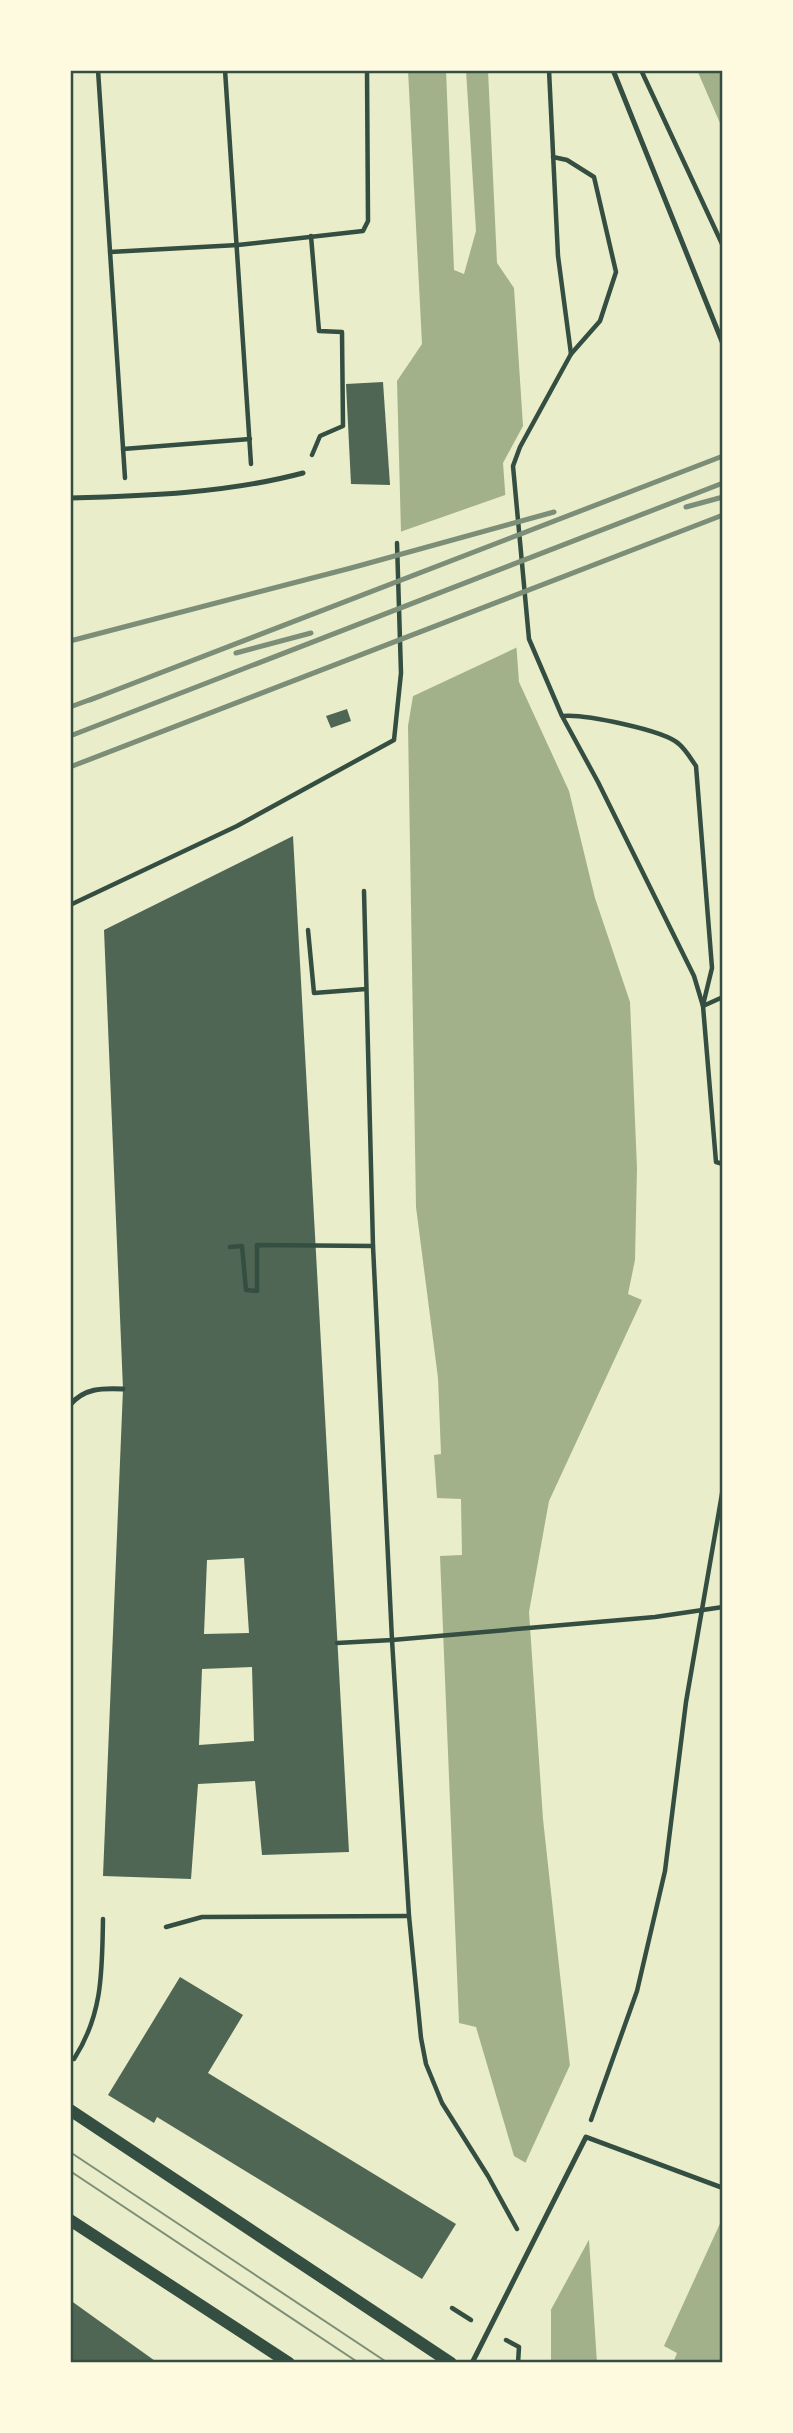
<svg xmlns="http://www.w3.org/2000/svg" width="793" height="2433" font-family="'Exo 2',sans-serif">
<style>
.water{fill:#a3b18a}
.pier{fill:#e9edc9}
.building{fill:#4f6655;fill-rule:evenodd}
.lines{fill:none;stroke-linecap:round;stroke-linejoin:round}
.path{stroke:#344e41;stroke-width:4.5}
.service{stroke:#344e41;stroke-width:5}
.tertiary{stroke:#344e41;stroke-width:12}
.tram{stroke:#7c8e77;stroke-width:2}
.rail{stroke:#7c8e77;stroke-width:5}
.neatline{fill:none;stroke:#344e41;stroke-width:2.5}
</style>
<rect width="100%" height="100%" fill="#e9edc9"/>
<g class="water">
<path d="M 408,70 L 446,70 L 454,270 L 464,274 L 476,231 L 466,70 L 488,70 L 497,263 L 514,288 L 523,426 L 503,463 L 519,682 L 569,791 L 595,898 L 630,1002 L 637,1168 L 635,1260 L 628,1294 L 642,1300 L 549,1501 L 529,1612 L 543,1819 L 589,2240 L 597,2363 L 551,2363 L 551,2312 L 526,2163 L 514,2156 L 476,2027 L 459,2023 L 440,1556 L 462,1555 L 461,1499 L 437,1498 L 434,1455 L 441,1454 L 438,1378 L 416,1207 L 408,726 L 413,696 L 401,532 L 397,381 L 422,344 Z"/>
<path d="M 697,70 L 723,70 L 723,130 Z"/>
<path d="M 723,2217 L 723,2363 L 673,2363 L 677,2353 L 664,2346 Z"/>
</g>
<g class="pier">
<path d="M 508,494 L 520,646 L 409,698 L 397,533 Z"/>
<path d="M 570,2065 L 574,2067 L 592,2234 L 547,2317 L 523,2168 Z"/>
</g>
<g class="building">
<path d="M 383,382 L 390,485 L 351,484 L 346,384 Z"/>
<path d="M 347,709 L 351,721 L 331,728 L 326,716 Z"/>
<path d="M 293,836 L 349,1852 L 262,1855 L 255,1781 L 198,1784 L 191,1879 L 103,1876 L 123,1389 L 104,930 ZM 244,1558 L 249,1633 L 204,1634 L 207,1560 ZM 252,1667 L 254,1741 L 199,1745 L 202,1669 Z"/>
<path d="M 180,1977 L 243,2015 L 208,2073 L 456,2224 L 422,2279 L 157,2117 L 154,2123 L 108,2095 Z"/>
<path d="M 70,2300 L 95,2318 L 158,2363 L 70,2363 Z"/>
</g>
<g class="lines">
<g class="path">
<path d="M 98,70 L 125,478"/>
<path d="M 225,70 L 251,464"/>
<path d="M 549,70 L 558,256 L 571,354 L 520,447 L 513,466 L 529,639 L 562,716 L 598,782 L 694,976 L 703,1006 L 716,1162 L 723,1164"/>
<path d="M 641,70 L 723,246"/>
<path d="M 553,157 L 567,160 L 594,177 L 616,272 L 600,321 L 571,354"/>
<path d="M 311,236 L 319,331 L 342,332 L 343,426 L 320,436 L 312,455"/>
<path d="M 110,252 L 238,245 L 363,231 L 368,221 L 367,70"/>
<path d="M 123,449 L 250,439"/>
<path d="M 563,716 C 584,714 664,730 679,744 C 686,750 691,759 696,766 L 712,968 L 703,1005"/>
<path d="M 364,891 L 373,1246 L 392,1640 L 409,1916 L 421,2038 L 426,2064 L 442,2103 L 488,2176 L 517,2229"/>
<path d="M 70,905 L 237,826 L 394,740 L 401,673 L 397,543"/>
<path d="M 308,930 L 314,993 L 366,989"/>
<path d="M 703,1006 L 723,997"/>
<path d="M 230,1247 L 242,1246 L 246,1290 L 257,1291 L 257,1245 L 373,1246"/>
<path d="M 337,1643 L 392,1640 L 655,1617 L 723,1607"/>
<path d="M 166,1927 L 202,1917 L 409,1916"/>
<path d="M 74,2059 C 103,2014 102,1971 103,1919"/>
<path d="M 591,2120 L 637,1991 L 665,1871 L 686,1702 L 723,1488"/>
<path d="M 452,2308 L 471,2320"/>
<path d="M 506,2340 L 519,2347 L 518,2363"/>
</g>
<g class="service">
<path d="M 613,70 L 723,344"/>
<path d="M 70,498 C 147,496 228,493 303,473"/>
<path d="M 70,1405 C 84,1388 102,1388 123,1389"/>
<path d="M 472,2363 L 586,2137 L 723,2188"/>
</g>
<g class="tertiary">
<path d="M 70,2110 L 451,2363"/>
<path d="M 70,2220 L 289,2363"/>
</g>
<g class="tram">
<path d="M 70,2152 L 388,2363"/>
<path d="M 70,2171 L 359,2363"/>
</g>
<g class="rail">
<path d="M 686,507 L 723,497"/>
<path d="M 70,641 L 351,568 L 554,512"/>
<path d="M 236,653 L 311,633"/>
<path d="M 90,700 L 723,456"/>
<path d="M 70,707 L 100,696"/>
<path d="M 70,736 L 723,483"/>
<path d="M 70,767 L 723,515"/>
</g>
</g>
<rect width="793" height="2433" fill="none" stroke="#fefae0" stroke-width="144"/>
<rect x="72" y="72" width="649" height="2289" class="neatline"/>
</svg>
